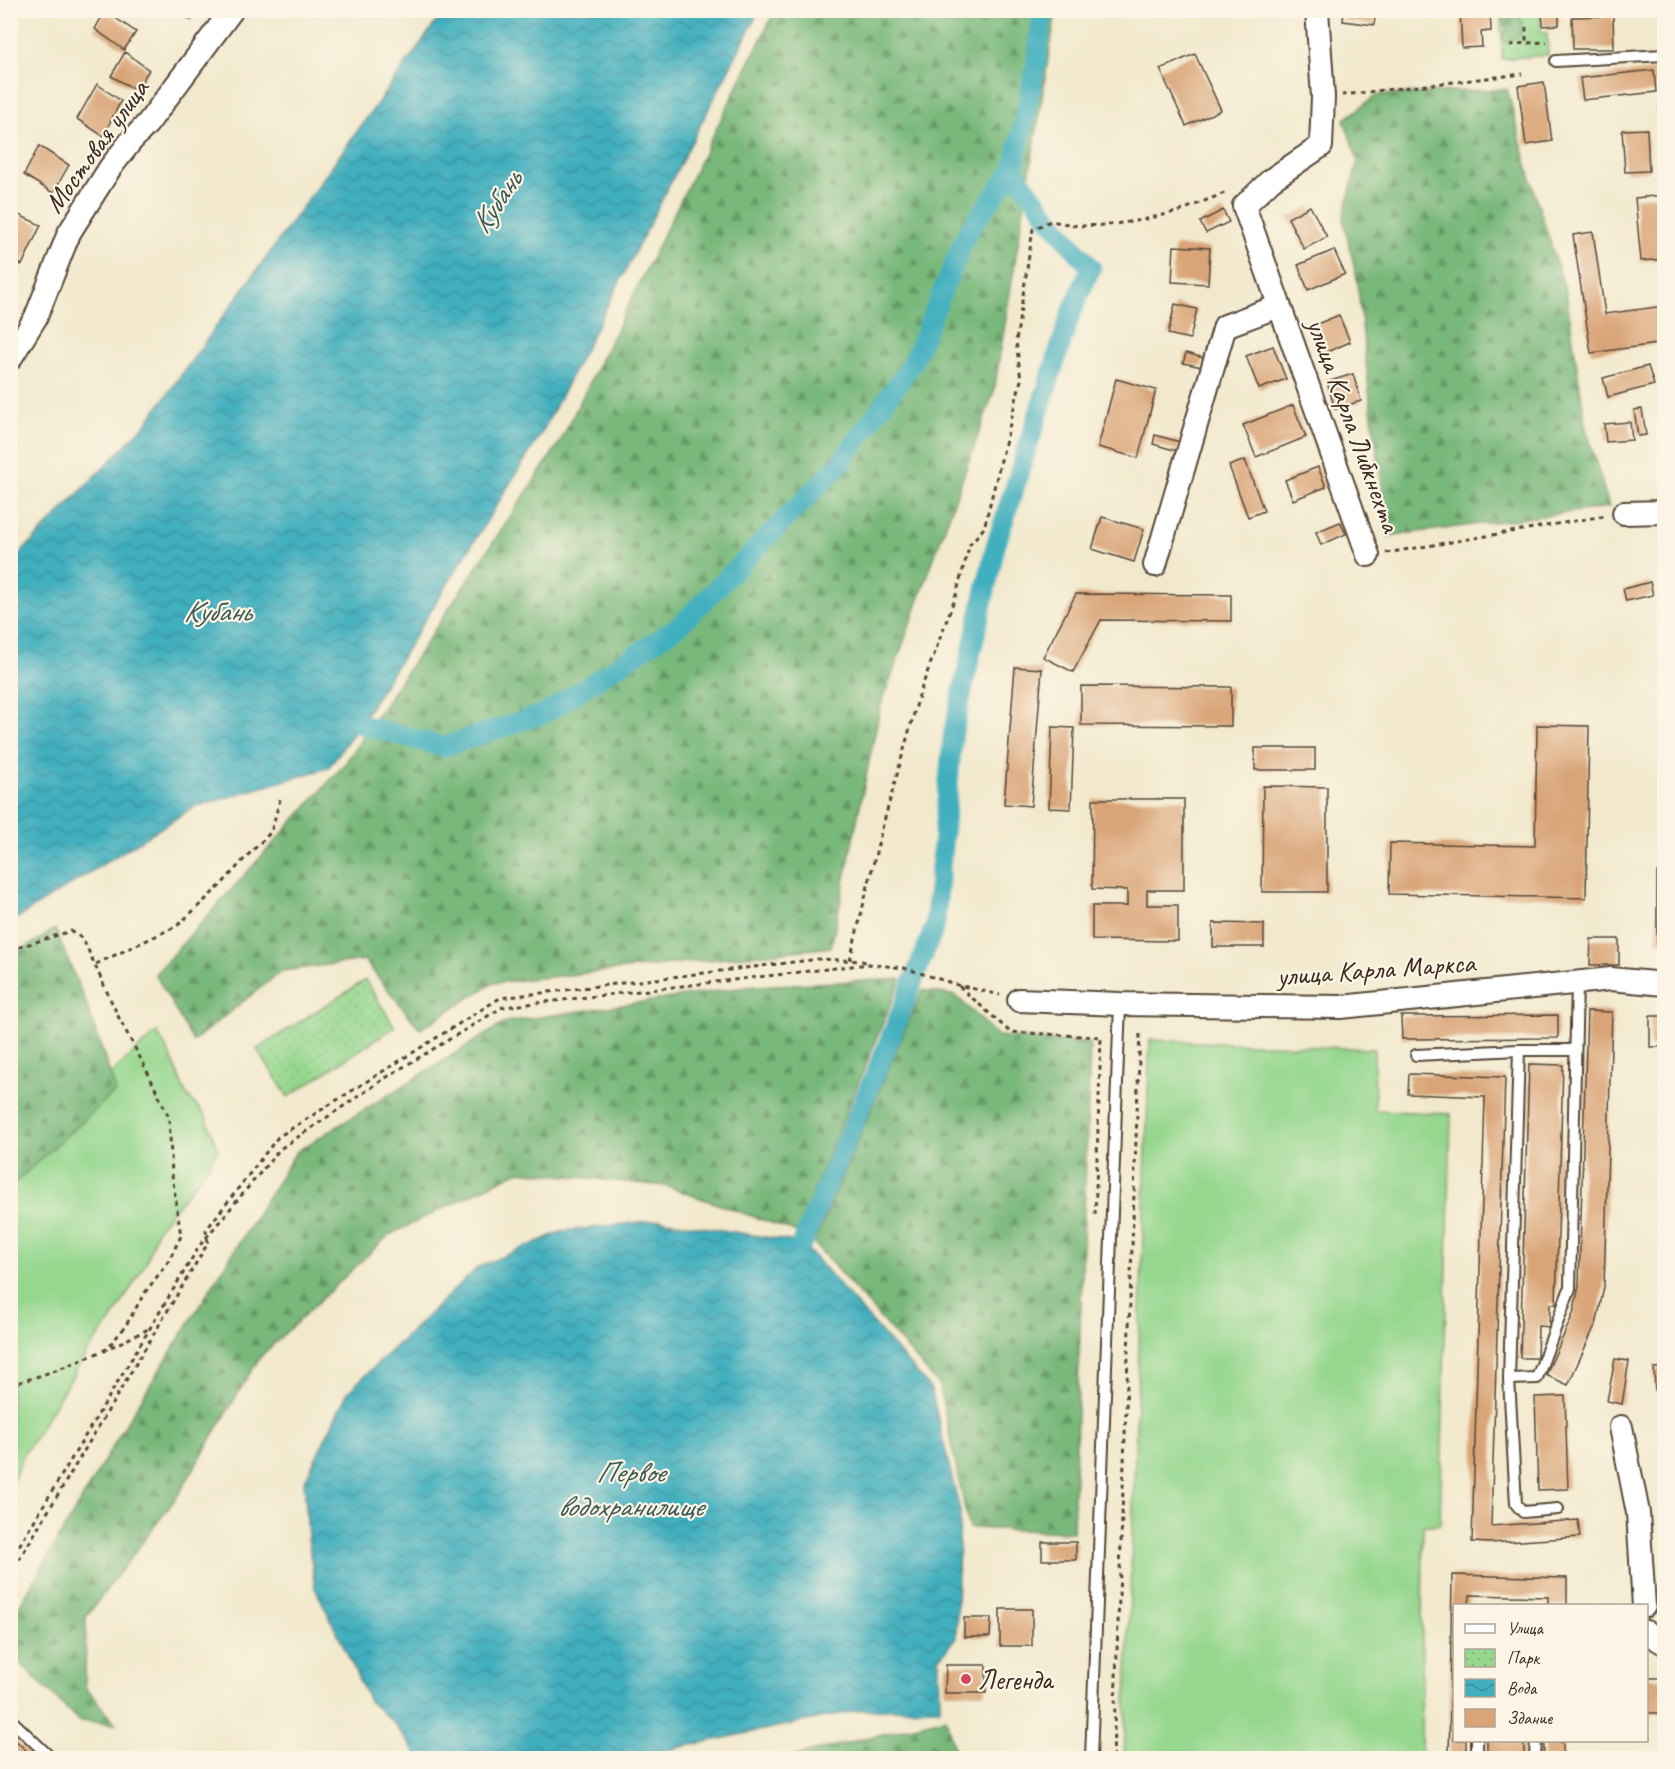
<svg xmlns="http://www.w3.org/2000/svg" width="1675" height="1769" font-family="Caveat,sans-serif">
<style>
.grass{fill:#95d78f;stroke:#688056;stroke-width:1.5}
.forest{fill:url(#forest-firs);stroke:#5a714c;stroke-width:1.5}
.park{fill:url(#park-dots);stroke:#688056;stroke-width:1.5}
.water{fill:url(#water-waves);stroke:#3e6c6e;stroke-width:1.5}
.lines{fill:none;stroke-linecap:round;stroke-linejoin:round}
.canal{stroke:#41afbe;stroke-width:20}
.building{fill:#d9a477}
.service-casing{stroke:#564738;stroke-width:14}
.minor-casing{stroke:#564738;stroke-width:26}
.path{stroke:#564738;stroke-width:3;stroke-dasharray:4.5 4.5;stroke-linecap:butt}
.service{stroke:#fff;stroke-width:10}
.minor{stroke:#fff;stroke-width:22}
.poi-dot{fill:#d1495b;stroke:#fcf5e5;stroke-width:2}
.labels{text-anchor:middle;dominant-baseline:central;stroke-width:4.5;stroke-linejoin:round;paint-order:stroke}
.street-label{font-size:28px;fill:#3b2a1e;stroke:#fcf5e5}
.poi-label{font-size:28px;fill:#3b2a1e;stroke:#fcf5e5;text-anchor:start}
.water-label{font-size:30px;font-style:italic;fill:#3d5956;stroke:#fcf5e5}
</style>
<defs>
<pattern id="forest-firs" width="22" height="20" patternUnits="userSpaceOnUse" patternTransform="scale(1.5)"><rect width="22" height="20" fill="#78b87a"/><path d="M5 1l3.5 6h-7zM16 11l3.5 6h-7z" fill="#649663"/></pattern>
<pattern id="park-dots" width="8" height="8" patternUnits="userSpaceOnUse" patternTransform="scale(1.5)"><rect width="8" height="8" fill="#95d78f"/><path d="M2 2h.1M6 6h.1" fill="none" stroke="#81b97b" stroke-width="1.8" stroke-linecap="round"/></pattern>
<pattern id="water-waves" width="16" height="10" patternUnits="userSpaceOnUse" patternTransform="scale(1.5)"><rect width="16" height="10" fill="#41afbe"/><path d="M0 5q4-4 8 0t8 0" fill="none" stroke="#388f9a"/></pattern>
</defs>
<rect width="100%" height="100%" fill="#fcf5e5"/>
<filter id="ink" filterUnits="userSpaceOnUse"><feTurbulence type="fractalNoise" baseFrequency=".0167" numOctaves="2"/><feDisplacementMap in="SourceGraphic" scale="12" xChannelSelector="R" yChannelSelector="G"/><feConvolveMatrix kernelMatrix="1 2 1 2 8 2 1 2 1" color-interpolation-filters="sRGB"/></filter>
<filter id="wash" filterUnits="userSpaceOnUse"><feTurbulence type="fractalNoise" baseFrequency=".008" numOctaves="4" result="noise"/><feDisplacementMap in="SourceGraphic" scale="24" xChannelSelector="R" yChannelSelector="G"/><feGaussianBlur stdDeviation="1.35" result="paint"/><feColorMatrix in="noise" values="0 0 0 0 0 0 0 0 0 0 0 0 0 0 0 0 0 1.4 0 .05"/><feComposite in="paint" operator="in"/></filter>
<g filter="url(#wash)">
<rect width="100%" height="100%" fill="#f2e9cd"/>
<g class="grass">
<path d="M 1540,11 L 1541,32 L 1547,33 L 1548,55 L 1502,59 L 1501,13 Z"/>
<path d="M 157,1032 L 171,1057 L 186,1094 L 205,1115 L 218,1149 L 206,1170 L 157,1230 L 146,1263 L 111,1321 L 89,1349 L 68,1383 L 23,1456 L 11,1485 L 11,1163 Z"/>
<path d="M 1150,1040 L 1374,1049 L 1375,1110 L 1451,1114 L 1440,1525 L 1423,1525 L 1421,1758 L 1124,1758 Z"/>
</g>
<g class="forest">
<path d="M 775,11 L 1056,11 L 994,391 L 880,708 L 831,947 L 493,983 L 420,1029 L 364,960 L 282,971 L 193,1041 L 155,974 L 345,764 L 560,442 Z"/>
<path d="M 1513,14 L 1520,17 L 1522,22 L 1520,35 L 1516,38 L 1511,38 L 1507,44 L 1503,40 L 1503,35 L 1507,30 L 1502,18 L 1503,15 Z"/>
<path d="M 1507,89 L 1535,195 L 1566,292 L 1586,428 L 1609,507 L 1389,536 L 1371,409 L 1357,279 L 1343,218 L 1358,161 L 1344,120 L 1377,95 Z"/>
<path d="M 55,929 L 86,1003 L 116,1091 L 11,1186 L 11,957 Z"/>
<path d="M 901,979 L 797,1232 L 666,1186 L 519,1171 L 389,1235 L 262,1355 L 248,1376 L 179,1494 L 86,1617 L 85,1687 L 116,1724 L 79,1721 L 11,1654 L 11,1620 L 127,1422 L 296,1152 L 506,1022 L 753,986 Z"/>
<path d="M 922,990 L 956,996 L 998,1036 L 1090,1043 L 1073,1532 L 969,1528 L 939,1385 L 814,1243 Z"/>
<path d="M 946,1718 L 954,1750 L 894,1758 L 787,1758 Z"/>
</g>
<path class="park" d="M 365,980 L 395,1027 L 288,1097 L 257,1049 Z"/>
<g class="water">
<path d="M 444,11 L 759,11 L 543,431 L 360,724 L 328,768 L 194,807 L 11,922 L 11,563 L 145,425 Z"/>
<path d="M 660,1220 L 802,1243 L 931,1389 L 960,1511 L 956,1637 L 939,1659 L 940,1708 L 859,1710 L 629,1758 L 422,1758 L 418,1756 L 395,1724 L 369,1701 L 338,1634 L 315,1588 L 308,1537 L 304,1482 L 348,1392 L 478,1267 L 563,1231 Z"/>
</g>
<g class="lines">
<g class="canal">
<path d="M 1013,170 L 1036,65 L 1043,10"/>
<path d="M 360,724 L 443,747 L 546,713 L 680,625 L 840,464 L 912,364 L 967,233 L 1013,170 L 1051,221 L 1091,268 L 1070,316 L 995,548 L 953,733 L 935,926 L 888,1044 L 802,1243"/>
</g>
</g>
<g id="blocks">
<g class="building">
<path d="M 176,10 L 196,10 L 191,20 Z"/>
<path d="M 1344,10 L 1376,10 L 1374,25 L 1343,21 Z"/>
<path d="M 1460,10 L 1490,10 L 1491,31 L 1481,32 L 1482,47 L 1462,48 Z"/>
<path d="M 105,11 L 136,32 L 124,50 L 95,29 Z"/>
<path d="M 1559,13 L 1559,25 L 1543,26 L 1542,14 Z"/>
<path d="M 1613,16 L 1614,49 L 1573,49 L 1572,17 Z"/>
<path d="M 125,52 L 149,70 L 136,90 L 111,76 Z"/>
<path d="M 1195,54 L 1221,110 L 1186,126 L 1160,69 Z"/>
<path d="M 1654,70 L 1656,92 L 1583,100 L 1580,78 Z"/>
<path d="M 1544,82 L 1552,141 L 1526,145 L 1518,86 Z"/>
<path d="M 97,84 L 121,101 L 103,136 L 77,119 Z"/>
<path d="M 1664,108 L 1664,160 L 1663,160 L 1659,109 Z"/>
<path d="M 1647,129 L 1649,171 L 1625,172 L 1622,130 Z"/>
<path d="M 39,146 L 69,165 L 53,193 L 24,175 Z"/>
<path d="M 1664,195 L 1664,259 L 1641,261 L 1635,198 Z"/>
<path d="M 1310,206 L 1327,237 L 1304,249 L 1288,218 Z"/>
<path d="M 1223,210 L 1229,222 L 1206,233 L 1200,222 Z"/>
<path d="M 10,211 L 41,225 L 22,265 L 10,260 Z"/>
<path d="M 1593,232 L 1605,314 L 1664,306 L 1664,343 L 1591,353 L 1573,235 Z"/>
<path d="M 1174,246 L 1210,248 L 1208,284 L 1172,282 Z"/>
<path d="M 1334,250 L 1345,274 L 1308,290 L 1298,265 Z"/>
<path d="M 1175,304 L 1197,309 L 1190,339 L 1168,334 Z"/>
<path d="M 1339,315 L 1350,342 L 1322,354 L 1310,327 Z"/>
<path d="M 1273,346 L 1286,379 L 1259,389 L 1246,356 Z"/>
<path d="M 1186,353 L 1204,358 L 1202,367 L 1183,363 Z"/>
<path d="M 1648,366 L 1654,385 L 1608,397 L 1603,378 Z"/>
<path d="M 1353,374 L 1361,401 L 1335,409 L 1327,382 Z"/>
<path d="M 1116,379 L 1156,390 L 1138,458 L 1098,447 Z"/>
<path d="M 1293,405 L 1306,437 L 1256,457 L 1243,425 Z"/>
<path d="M 1642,409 L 1646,435 L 1638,436 L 1634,410 Z"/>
<path d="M 1630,422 L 1632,440 L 1606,442 L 1604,424 Z"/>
<path d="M 1155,435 L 1180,442 L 1177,451 L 1153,444 Z"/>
<path d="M 1245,460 L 1264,511 L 1248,517 L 1229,466 Z"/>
<path d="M 1318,467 L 1326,487 L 1293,500 L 1285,480 Z"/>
<path d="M 1102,517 L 1144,529 L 1134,562 L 1092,549 Z"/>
<path d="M 1340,522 L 1346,534 L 1321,545 L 1316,532 Z"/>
<path d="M 1650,582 L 1653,595 L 1626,601 L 1623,589 Z"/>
<path d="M 1076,594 L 1231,595 L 1231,621 L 1101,620 L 1073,672 L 1043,657 Z"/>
<path d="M 1015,667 L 1042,669 L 1031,806 L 1004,804 Z"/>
<path d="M 1081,686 L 1231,687 L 1231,726 L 1081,725 Z"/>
<path d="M 1537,725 L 1589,726 L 1586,898 L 1389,894 L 1390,843 L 1535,846 Z"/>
<path d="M 1052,727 L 1074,728 L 1071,809 L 1049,808 Z"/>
<rect x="1255" y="748" width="60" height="22"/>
<path d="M 1263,786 L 1327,787 L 1327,892 L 1262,892 Z"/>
<path d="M 1093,799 L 1184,799 L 1184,890 L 1147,890 L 1147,905 L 1178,905 L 1178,941 L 1092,940 L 1092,906 L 1127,906 L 1127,890 L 1092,889 Z"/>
<rect x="1657" y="872" width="7" height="70"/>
<path d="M 1213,923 L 1264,924 L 1264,947 L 1213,947 Z"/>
<path d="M 1591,939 L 1619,939 L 1619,965 L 1590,965 Z"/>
<path d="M 1587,1011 L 1612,1012 L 1604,1287 L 1597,1321 L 1568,1385 L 1546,1375 L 1573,1314 L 1579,1286 Z"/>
<path d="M 1558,1015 L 1558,1038 L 1402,1039 L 1401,1016 Z"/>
<rect x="1650" y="1016" width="14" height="31"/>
<path d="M 1529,1064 L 1563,1065 L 1556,1304 L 1550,1304 L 1549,1327 L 1538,1326 L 1537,1358 L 1520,1358 Z"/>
<path d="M 1409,1074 L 1505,1077 L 1491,1526 L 1578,1520 L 1580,1537 L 1490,1543 L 1472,1542 L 1485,1097 L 1408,1094 Z"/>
<path d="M 1615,1359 L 1629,1361 L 1622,1404 L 1607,1401 Z"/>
<path d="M 1664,1367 L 1664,1389 L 1655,1390 L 1654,1368 Z"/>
<path d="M 1565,1396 L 1568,1489 L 1538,1490 L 1535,1397 Z"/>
<rect x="1042" y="1542" width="34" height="18"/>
<path d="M 1452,1575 L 1567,1578 L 1567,1606 L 1548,1606 L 1548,1597 L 1470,1595 L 1469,1606 L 1454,1606 L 1454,1740 L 1466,1740 L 1466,1758 L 1449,1758 Z"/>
<rect x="1000" y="1609" width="32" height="37"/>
<path d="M 964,1618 L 991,1618 L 990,1637 L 964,1637 Z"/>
<path d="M 946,1665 L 986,1665 L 986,1693 L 945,1693 Z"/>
<rect x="1646" y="1678" width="18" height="35"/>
<path d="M 10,1735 L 34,1758 L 10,1758 Z"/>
<rect x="1487" y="1740" width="37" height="18"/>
<rect x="1544" y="1742" width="19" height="16"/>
</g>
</g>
</g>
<g filter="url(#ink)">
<use href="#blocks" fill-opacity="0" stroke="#564738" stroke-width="1.5"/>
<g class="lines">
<g class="service-casing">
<g id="service">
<path d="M 1556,61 L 1664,55"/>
<path d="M 1519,1050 L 1509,1379 L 1516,1504 L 1523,1512 L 1558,1509"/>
<path d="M 1416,1055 L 1519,1050 L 1575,1050"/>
<path d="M 1509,1379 L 1537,1378 L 1570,1288 L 1577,982"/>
<path d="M 10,1719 L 51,1758"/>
<path d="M 1091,1758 L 1120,1004"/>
<path d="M 1477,1758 L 1477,1740"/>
<path d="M 1535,1758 L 1536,1740"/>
</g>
</g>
<g class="minor-casing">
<g id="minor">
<path d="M 1317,10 L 1323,97 L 1321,146 L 1271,180 L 1244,206 L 1368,555"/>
<path d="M 10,359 L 36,317 L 69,233 L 110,168 L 131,141 L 148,123 L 232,10"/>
<path d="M 1624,513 L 1664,512"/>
<path d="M 1155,565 L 1225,326 L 1279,306"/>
<path d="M 1019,1000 L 1120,1004 L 1341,1007 L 1611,979 L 1664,984"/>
<path d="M 1621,1427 L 1638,1513 L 1644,1606"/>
<path d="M 1646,1632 L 1664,1643"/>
</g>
</g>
<g class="path">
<path d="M 1526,27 L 1526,43 L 1547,42"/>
<path d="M 1510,45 L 1526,43"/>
<path d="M 1342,95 L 1522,74"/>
<path d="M 1386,553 L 1604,516"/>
<path d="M 10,950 L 71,931 L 83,939 L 118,1016 L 146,1069 L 169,1117 L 172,1175 L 181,1236 L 168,1262 L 144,1294 L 125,1327 L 104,1352"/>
<path d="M 850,960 L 881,832 L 920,692 L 956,595 L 970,544 L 984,528 L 1021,380 L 1016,341 L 1033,229 L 1051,221 L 1078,226 L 1108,225 L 1142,220 L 1180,211 L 1227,192"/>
<path d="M 96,964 L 177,926 L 221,885 L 246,857 L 271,832 L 281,796"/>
<path d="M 959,986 L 1010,1032 L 1101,1037 L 1095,1218"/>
<path d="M 10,1385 C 59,1371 105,1351 150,1328"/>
<path d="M 10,1561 L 200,1245 L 280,1149 L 390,1075 L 503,1007 L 869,964 L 904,968 L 958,985 L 1000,995"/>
<path d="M 10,1575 L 208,1243 L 206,1230 L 278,1137 L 500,998 L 819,959 L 862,961 L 868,963"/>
<path d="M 1113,1758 L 1140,1032"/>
</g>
<use href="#service" class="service"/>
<use href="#minor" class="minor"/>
</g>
</g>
<circle class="poi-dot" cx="966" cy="1679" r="6"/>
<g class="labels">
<g class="street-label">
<text transform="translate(96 146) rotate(-54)">Мостовая улица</text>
<text transform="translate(1354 425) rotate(70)">улица Карла Либкнехта</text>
<text transform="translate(1376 969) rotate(-4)">улица Карла Маркса</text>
</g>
<g class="poi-label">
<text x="978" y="1679">Легенда</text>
</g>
<g class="water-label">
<text transform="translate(496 202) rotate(-56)">Кубань</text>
<text x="217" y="611">Кубань</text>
<text x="630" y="1472">Первое<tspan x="630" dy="34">водохранилище</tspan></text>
</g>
</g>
<rect width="1675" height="1769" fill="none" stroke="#fcf5e5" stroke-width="36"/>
<rect x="1453" y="1604" width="195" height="138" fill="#fcf5e5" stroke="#afa495" stroke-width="1.5"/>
<rect x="1465" y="1624" width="30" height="9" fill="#ffffff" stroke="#afa495" stroke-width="1.5"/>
<text x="1507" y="1634" font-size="18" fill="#3b2a1e">Улица</text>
<rect x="1465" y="1649" width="30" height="18" fill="url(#park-dots)" stroke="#afa495" stroke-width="1.5"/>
<text x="1507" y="1664" font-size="18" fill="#3b2a1e">Парк</text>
<rect x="1465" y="1679" width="30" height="18" fill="url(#water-waves)" stroke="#afa495" stroke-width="1.5"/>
<text x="1507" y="1694" font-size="18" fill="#3b2a1e">Вода</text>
<rect x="1465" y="1709" width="30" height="18" fill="#d9a477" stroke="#afa495" stroke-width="1.5"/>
<text x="1507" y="1724" font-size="18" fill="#3b2a1e">Здание</text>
</svg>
